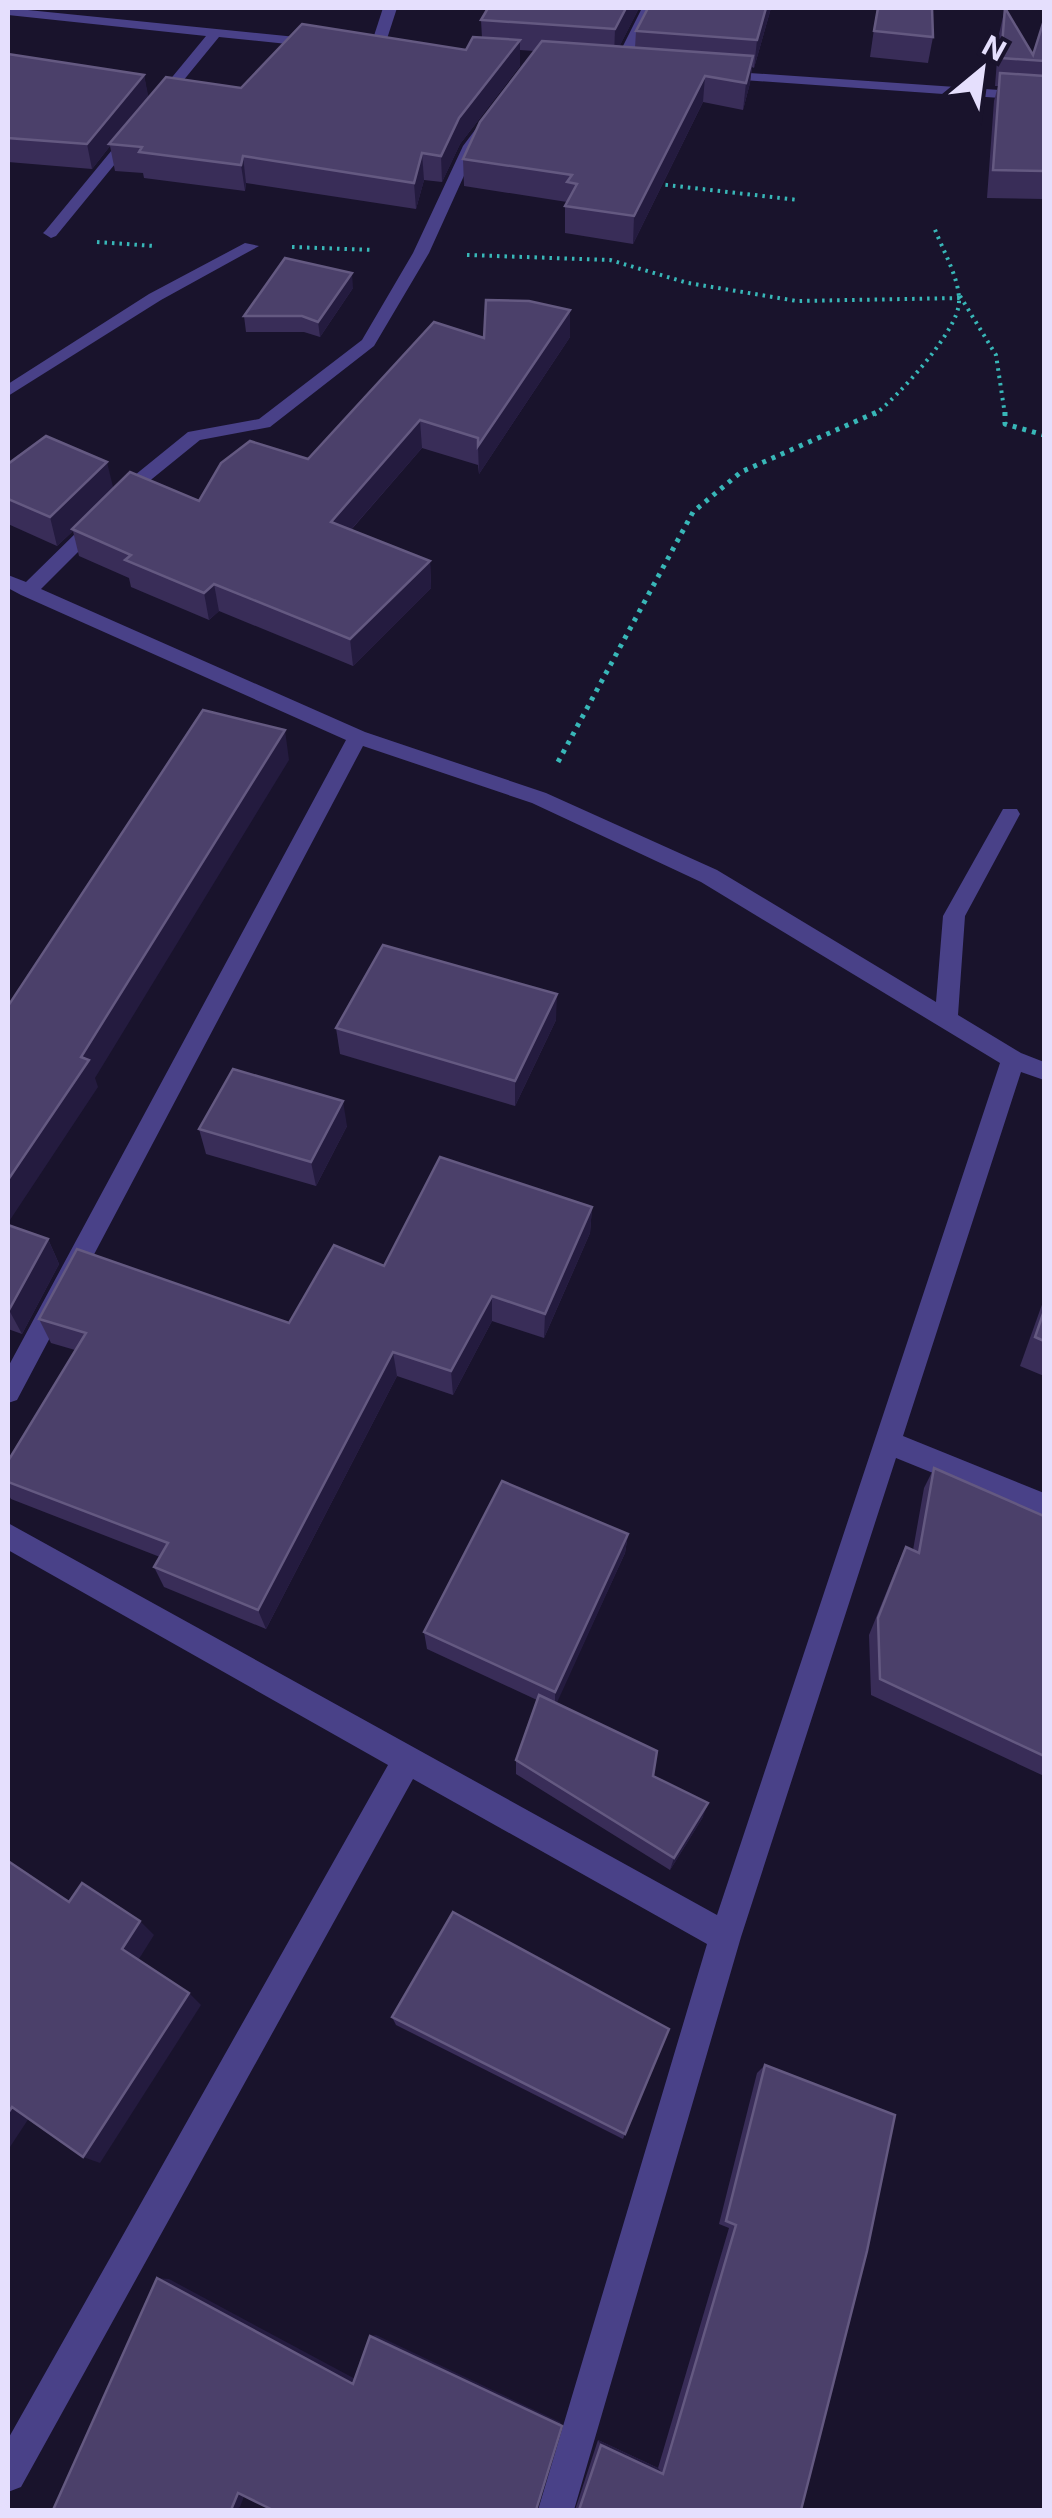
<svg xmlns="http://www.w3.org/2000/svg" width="1052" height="2518" font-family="Inter,sans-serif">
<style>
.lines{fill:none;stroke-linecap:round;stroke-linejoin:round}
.path-far1{stroke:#38b7b8;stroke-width:4;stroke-dasharray:2.5 5;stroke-linecap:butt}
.path{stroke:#38b7b8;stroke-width:5;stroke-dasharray:4 6;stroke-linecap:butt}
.minor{fill:#494188;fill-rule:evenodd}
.wall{fill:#392d58}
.shaded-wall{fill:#241b3f}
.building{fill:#4b406a;stroke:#645981;stroke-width:2.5}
</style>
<rect width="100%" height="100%" fill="#19132c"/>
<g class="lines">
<g class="path-far1">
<path d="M 658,184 L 798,200"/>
<path d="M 97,242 L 154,246"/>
<path d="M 292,247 L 374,250"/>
<path d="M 467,255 L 610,260 L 688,283 L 797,301 L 960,298"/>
<path d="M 960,296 L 996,355 L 1005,415"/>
<path d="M 874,415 C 897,398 959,330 959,302 C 960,279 942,249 934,227"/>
</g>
<g class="path">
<path d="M 1005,412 L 1005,424 L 1044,435"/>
<path d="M 558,762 L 693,512 L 741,472 L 877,412"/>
</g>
<g class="minor">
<path d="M 8,8 L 316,39 L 323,43 L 316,47 L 219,37 L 56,236 L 51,238 L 43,233 L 46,230 L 206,36 L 8,15 Z"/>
<path d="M 383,8 L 397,8 L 384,48 L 377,52 L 370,48 Z"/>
<path d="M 642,8 L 656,8 L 626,68 L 614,71 L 612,68 Z"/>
<path d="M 720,71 L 1044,93 L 1044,101 L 715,78 L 715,72 Z"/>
<path d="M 475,130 L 487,133 L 477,147 L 429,253 L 374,346 L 270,427 L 200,440 L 147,483 L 41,589 L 365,732 L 546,793 L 717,870 L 936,1002 L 943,916 L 1003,809 L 1017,809 L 1020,814 L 965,916 L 958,1015 L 1021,1053 L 1044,1062 L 1044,1080 L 1021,1072 L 903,1436 L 1044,1493 L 1044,1518 L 896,1458 L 741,1937 L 574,2510 L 538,2510 L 707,1944 L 413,1779 L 21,2487 L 8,2492 L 8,2439 L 388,1765 L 8,1550 L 8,1523 L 717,1915 L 1000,1063 L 701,882 L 532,803 L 363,746 L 17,1400 L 8,1403 L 8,1367 L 346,740 L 21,595 L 8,588 L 8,575 L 26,582 L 135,475 L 188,432 L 259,419 L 362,340 L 413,253 L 463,146 Z"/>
<path d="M 245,243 L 259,246 L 161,300 L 8,396 L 8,384 L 149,294 Z"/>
</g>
</g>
<g class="wall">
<path d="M 488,8 L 639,8 L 619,47 L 635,48 L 636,31 L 648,8 L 771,8 L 754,68 L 752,67 L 750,83 L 743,110 L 703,102 L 633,244 L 565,233 L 565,206 L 567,202 L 464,186 L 463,159 L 534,51 L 520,50 L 520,66 L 460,144 L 442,182 L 424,180 L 416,209 L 246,183 L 245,191 L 144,178 L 143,173 L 115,171 L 110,146 L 92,169 L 8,162 L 8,54 L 144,75 L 148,98 L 241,88 L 466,50 L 482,38 L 481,20 Z"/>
<path d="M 877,8 L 933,37 L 928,63 L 870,57 Z"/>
<path d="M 1005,8 L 1033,55 L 1044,20 L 1044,199 L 987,198 L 994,101 L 998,86 L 995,86 L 999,34 Z"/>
<path d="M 353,288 L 320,337 L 304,332 L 246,332 L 244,316 Z"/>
<path d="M 570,310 L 570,337 L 479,474 L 478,465 L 422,448 L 351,530 L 430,561 L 431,588 L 353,666 L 219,611 L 209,620 L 131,587 L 129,578 L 79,556 L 73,531 L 57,546 L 8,524 L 8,464 L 113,488 L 199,501 L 308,459 L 484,338 Z"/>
<path d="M 556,1020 L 515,1106 L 340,1054 L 336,1028 Z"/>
<path d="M 347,1126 L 316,1186 L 206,1154 L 199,1129 Z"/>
<path d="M 592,1207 L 590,1233 L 544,1338 L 492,1321 L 453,1395 L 397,1376 L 266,1629 L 164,1587 L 154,1567 L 160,1557 L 11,1499 L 8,1494 L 8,1461 L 75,1350 L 51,1343 L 39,1319 L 289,1323 L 384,1266 Z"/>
<path d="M 8,1225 L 48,1239 L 59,1264 L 22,1334 L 8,1329 Z"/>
<path d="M 1044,1299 L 1044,1376 L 1020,1366 Z"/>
<path d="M 934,1468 L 1044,1516 L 1044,1776 L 871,1695 L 869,1635 L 897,1566 L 906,1547 L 913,1550 L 924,1488 Z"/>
<path d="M 628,1534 L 625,1553 L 556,1703 L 653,1776 L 703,1817 L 670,1870 L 516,1774 L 516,1760 L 537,1700 L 427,1649 L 424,1632 Z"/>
<path d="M 392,2017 L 625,2134 L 623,2139 L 396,2025 Z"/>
<path d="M 765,2065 L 801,2510 L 575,2510 L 598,2440 L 658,2468 L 729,2228 L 719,2224 L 757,2073 Z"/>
</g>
<g class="shaded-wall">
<path d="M 626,8 L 639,8 L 614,57 L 615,29 Z"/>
<path d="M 766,8 L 771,8 L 754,68 L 757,40 Z"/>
<path d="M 520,40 L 520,66 L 460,144 L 442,182 L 441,156 L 459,118 Z"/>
<path d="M 753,56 L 750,83 L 743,110 L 746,83 Z"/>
<path d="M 144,75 L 149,99 L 109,144 L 110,146 L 92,169 L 87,144 Z"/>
<path d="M 705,76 L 703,102 L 633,244 L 634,216 Z"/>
<path d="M 422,153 L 424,180 L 416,209 L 414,183 Z"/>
<path d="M 243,156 L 246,183 L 245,191 L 241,165 Z"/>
<path d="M 352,273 L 353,288 L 320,337 L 318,322 Z"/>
<path d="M 570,310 L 570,337 L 479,474 L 478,446 Z"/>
<path d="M 420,420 L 422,448 L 334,549 L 331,522 Z"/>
<path d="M 107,462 L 114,491 L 72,529 L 73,531 L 57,546 L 50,517 Z"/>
<path d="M 430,561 L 431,588 L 353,666 L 350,639 Z"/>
<path d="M 214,584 L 219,611 L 209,620 L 204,593 Z"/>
<path d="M 285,730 L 289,760 L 95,1078 L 98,1087 L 8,1223 L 8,1180 L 81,1057 Z"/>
<path d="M 557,994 L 556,1020 L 515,1106 L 515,1081 Z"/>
<path d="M 343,1101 L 347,1126 L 316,1186 L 311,1162 Z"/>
<path d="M 592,1207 L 590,1233 L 544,1338 L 545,1314 Z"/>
<path d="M 48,1239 L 59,1264 L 22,1334 L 9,1310 Z"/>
<path d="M 492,1296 L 492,1321 L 453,1395 L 451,1371 Z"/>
<path d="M 393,1352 L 397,1376 L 266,1629 L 258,1610 Z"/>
<path d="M 628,1534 L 625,1553 L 555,1707 L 555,1692 Z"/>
<path d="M 708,1803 L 703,1817 L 670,1870 L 674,1858 Z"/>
<path d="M 140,1921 L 154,1935 L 137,1962 L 122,1949 Z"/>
<path d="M 189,1993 L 201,2005 L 100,2163 L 83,2157 Z"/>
<path d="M 12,2107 L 31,2115 L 8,2150 L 8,2113 Z"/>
<path d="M 157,2278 L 169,2279 L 359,2381 L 353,2384 Z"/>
<path d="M 376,2335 L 560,2422 L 562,2426 L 370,2336 Z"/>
<path d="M 598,2440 L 658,2468 L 663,2474 L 601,2445 Z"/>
<path d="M 248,2486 L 240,2507 L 235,2510 L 229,2510 L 238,2493 Z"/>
</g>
<g class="building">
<path d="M 488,8 L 626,8 L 615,29 L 481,20 Z"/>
<path d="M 648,8 L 766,8 L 757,40 L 636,31 Z"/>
<path d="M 878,8 L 932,8 L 933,37 L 874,31 Z"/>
<path d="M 1005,8 L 1033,55 L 1044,20 L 1044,61 L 1001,58 Z"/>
<path d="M 302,24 L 466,50 L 473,37 L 520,40 L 459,118 L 441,156 L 422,153 L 414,183 L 243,156 L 241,165 L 139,152 L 142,147 L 109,144 L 166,77 L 241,88 Z"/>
<path d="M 542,41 L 753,56 L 746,83 L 705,76 L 634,216 L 565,206 L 577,184 L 567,182 L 572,175 L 463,159 L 480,122 Z"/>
<path d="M 8,54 L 144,75 L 87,144 L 8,138 Z"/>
<path d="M 1000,73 L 1044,76 L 1044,171 L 993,170 Z"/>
<path d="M 285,258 L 352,273 L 318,322 L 302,316 L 244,316 Z"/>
<path d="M 486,300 L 529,301 L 570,310 L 478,446 L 478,438 L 420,420 L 331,522 L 430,561 L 350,639 L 214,584 L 204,593 L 125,560 L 131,555 L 72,529 L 130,472 L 199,501 L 221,463 L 250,441 L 308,459 L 434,322 L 484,338 Z"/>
<path d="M 46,436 L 107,462 L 50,517 L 8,499 L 8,464 Z"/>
<path d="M 203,710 L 285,730 L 81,1057 L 89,1060 L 8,1180 L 8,1006 Z"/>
<path d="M 383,945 L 557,994 L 515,1081 L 336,1028 Z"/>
<path d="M 233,1069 L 343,1101 L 311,1162 L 199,1129 Z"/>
<path d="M 440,1157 L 592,1207 L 545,1314 L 492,1296 L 451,1371 L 393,1352 L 258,1610 L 154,1567 L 168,1543 L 8,1482 L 8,1461 L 86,1333 L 39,1319 L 77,1249 L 289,1323 L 334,1245 L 384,1266 Z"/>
<path d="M 8,1225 L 48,1239 L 9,1310 L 8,1309 Z"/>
<path d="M 1044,1311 L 1044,1341 L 1035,1337 Z"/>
<path d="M 934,1468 L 1044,1516 L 1044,1756 L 880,1679 L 878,1618 L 906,1547 L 919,1553 Z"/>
<path d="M 502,1481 L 628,1534 L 555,1692 L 424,1632 Z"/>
<path d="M 539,1695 L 657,1751 L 653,1776 L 708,1803 L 674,1858 L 516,1760 Z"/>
<path d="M 8,1861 L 69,1902 L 82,1883 L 140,1921 L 122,1949 L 189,1993 L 83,2157 L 12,2107 L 8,2113 Z"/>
<path d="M 453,1912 L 669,2029 L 625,2134 L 392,2017 Z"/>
<path d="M 765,2065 L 895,2115 L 867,2251 L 801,2510 L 579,2510 L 601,2445 L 663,2474 L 736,2225 L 726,2221 Z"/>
<path d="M 157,2278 L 353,2384 L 370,2336 L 562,2426 L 536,2510 L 273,2510 L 238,2493 L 231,2510 L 53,2510 Z"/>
</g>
<rect width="1052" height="2518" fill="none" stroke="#e5dffd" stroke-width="20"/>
<g transform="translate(982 70) rotate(29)" stroke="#19132c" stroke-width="8" paint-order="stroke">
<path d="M0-8L18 38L0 25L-18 38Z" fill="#e5dffd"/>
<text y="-15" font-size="28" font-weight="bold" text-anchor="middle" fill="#e5dffd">N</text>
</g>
</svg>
